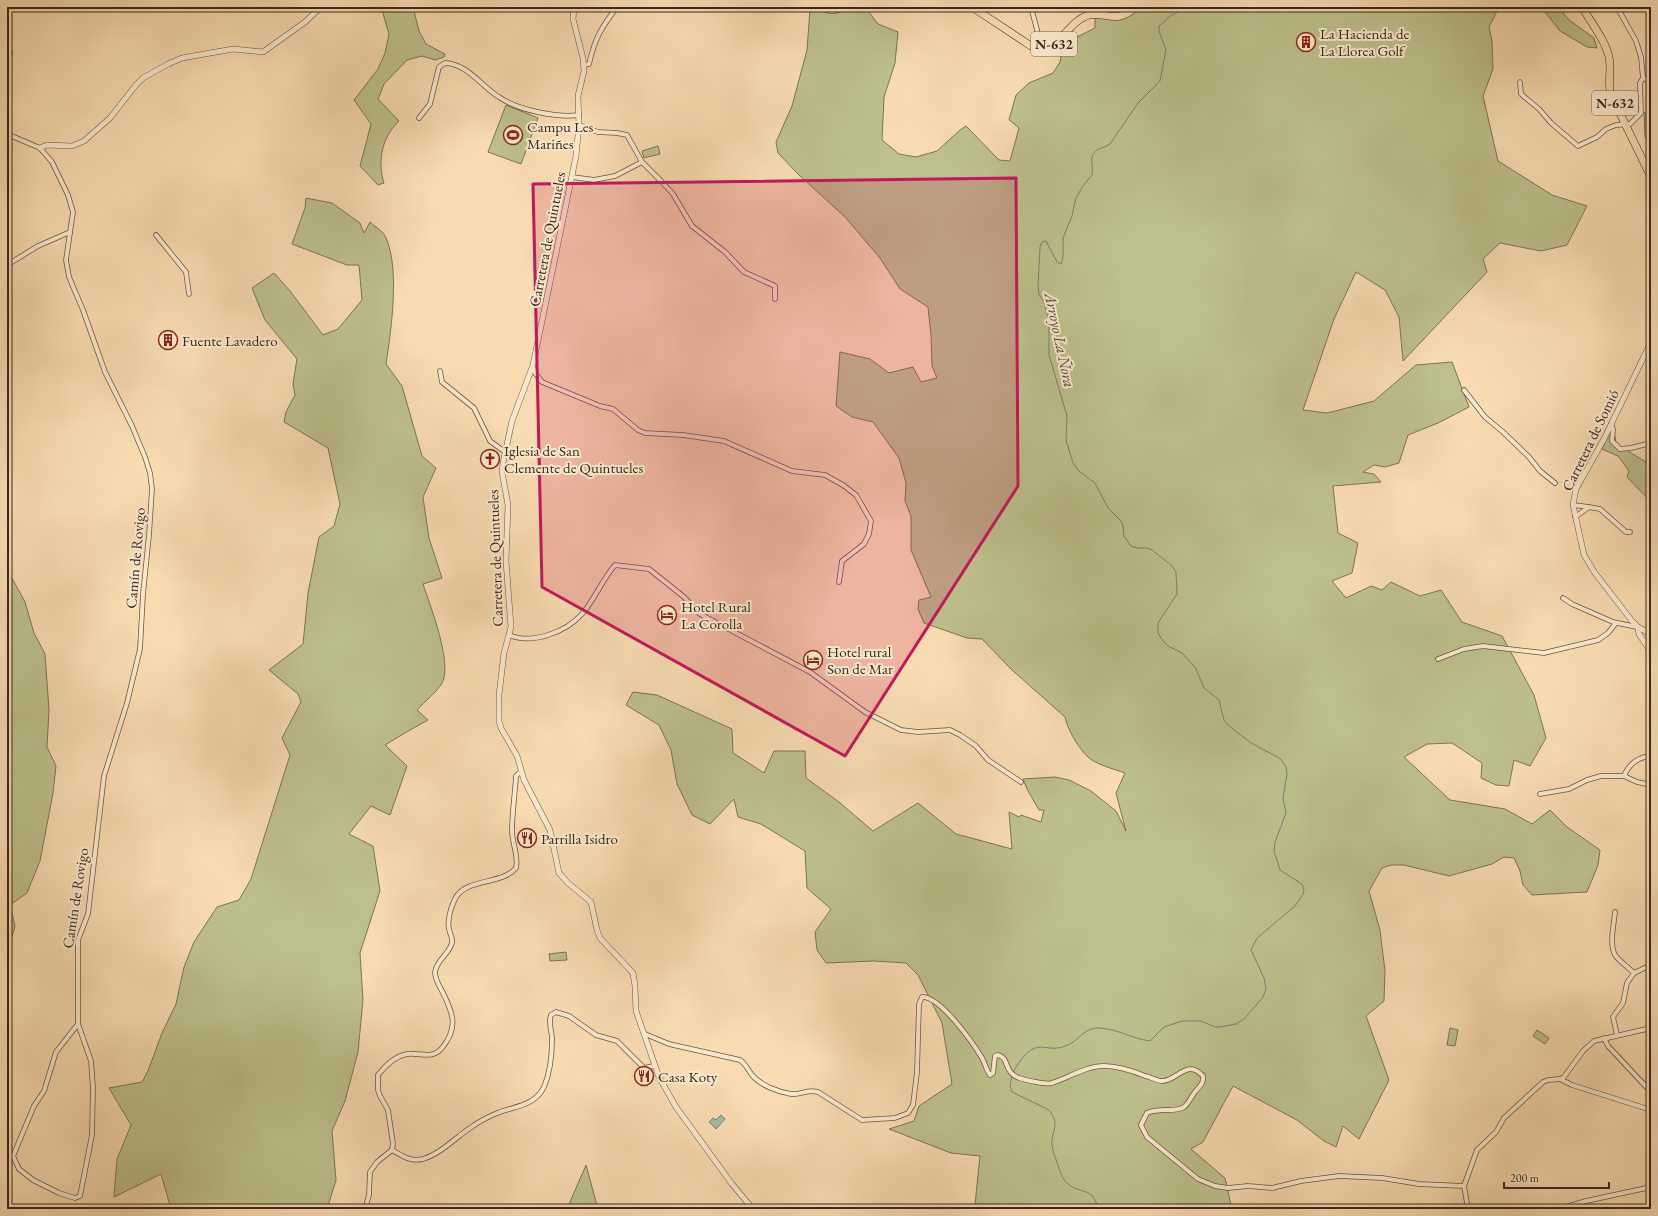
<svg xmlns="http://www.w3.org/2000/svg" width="1658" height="1216" font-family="'EB Garamond',serif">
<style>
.green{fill:#bdc08c;stroke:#7b7455}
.water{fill:#9ebba9;stroke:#768071}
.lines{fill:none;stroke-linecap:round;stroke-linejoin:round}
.stream{stroke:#768071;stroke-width:1}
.minor-casing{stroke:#695543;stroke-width:5.5}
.tertiary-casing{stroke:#695543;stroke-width:6}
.trunk-casing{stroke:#39281e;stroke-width:8}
.minor{stroke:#fae8cc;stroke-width:4}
.tertiary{stroke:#fae8cc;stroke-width:5}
.trunk{stroke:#f8dbb1;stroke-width:7}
.marked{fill:#c2185b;fill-opacity:0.2;stroke:#c2185b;stroke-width:3;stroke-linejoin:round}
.labels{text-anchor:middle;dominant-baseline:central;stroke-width:4;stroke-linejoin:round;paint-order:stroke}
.shield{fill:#fae8cc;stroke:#736252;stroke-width:1}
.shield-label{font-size:14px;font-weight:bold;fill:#39281e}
.poi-label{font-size:15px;fill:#39281e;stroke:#fae8cc;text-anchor:start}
.street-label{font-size:15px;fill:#39281e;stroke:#fae8cc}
.water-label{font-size:16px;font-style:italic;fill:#524d41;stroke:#fae8cc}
</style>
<rect width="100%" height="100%" fill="#f8dbb1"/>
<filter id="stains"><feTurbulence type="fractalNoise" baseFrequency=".005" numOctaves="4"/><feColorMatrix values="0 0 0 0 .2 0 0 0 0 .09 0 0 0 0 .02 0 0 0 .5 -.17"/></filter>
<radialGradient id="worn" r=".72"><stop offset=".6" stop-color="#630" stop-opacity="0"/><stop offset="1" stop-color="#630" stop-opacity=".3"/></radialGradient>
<g class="green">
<path d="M 381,7 L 413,7 L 419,31 L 426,44 L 445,54 L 444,57 L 435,60 L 422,56 L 407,60 L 384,84 L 378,99 L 399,121 C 382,137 377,161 384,183 L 378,185 L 360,166 L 371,124 L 354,100 L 378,69 L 385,53 L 389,34 Z"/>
<path d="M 850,7 L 865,7 L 878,24 L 898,32 L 895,63 L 884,97 L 882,140 L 899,154 L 916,157 L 937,151 L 960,130 L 966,126 L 999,160 L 1010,161 L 1019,128 L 1009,120 L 1016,95 L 1029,83 L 1053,73 L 1060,62 L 1063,44 L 1095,28 L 1095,7 L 1377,7 L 1379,8 L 1380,7 L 1499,7 L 1489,27 L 1492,41 L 1493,69 L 1483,96 L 1498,161 L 1552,195 L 1587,206 L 1567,245 L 1541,251 L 1500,243 L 1483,259 L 1487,272 L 1403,361 L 1399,317 L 1385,290 L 1356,272 L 1334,319 L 1303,410 L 1327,413 L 1374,401 L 1416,365 L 1452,362 L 1469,407 L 1438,423 L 1408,435 L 1399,463 L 1385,467 L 1374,465 L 1363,472 L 1374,474 L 1381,482 L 1333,486 L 1338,533 L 1358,543 L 1352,573 L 1332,581 L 1346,598 L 1371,586 L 1382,590 L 1391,582 L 1420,596 L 1441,590 L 1462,622 L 1502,636 L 1534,695 L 1546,738 L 1530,766 L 1514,760 L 1509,786 L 1496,785 L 1481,778 L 1482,763 L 1452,743 L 1427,744 L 1404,757 L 1450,800 L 1505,809 L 1532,824 L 1550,810 L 1567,827 L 1600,850 L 1598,865 L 1587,892 L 1532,895 L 1523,885 L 1520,871 L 1514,858 L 1504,857 L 1492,864 L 1449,876 L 1404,865 L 1391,865 L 1382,868 L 1369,891 L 1380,930 L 1385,971 L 1384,1001 L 1366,1016 L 1389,1080 L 1359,1139 L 1343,1126 L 1336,1147 L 1324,1141 L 1297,1120 L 1233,1086 L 1203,1142 L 1191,1149 L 1225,1178 L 1232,1209 L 978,1209 L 975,1204 L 980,1156 L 951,1153 L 889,1129 L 914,1121 L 919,1106 L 952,1084 L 942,1023 L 918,975 L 906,963 L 874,961 L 826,963 L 817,950 L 815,932 L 831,909 L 807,888 L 805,851 L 761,824 L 738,817 L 734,799 L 710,824 L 692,815 L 677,784 L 671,750 L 659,725 L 626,705 L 633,692 L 657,695 L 732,729 L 733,753 L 764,773 L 774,751 L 805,751 L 806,778 L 839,802 L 873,831 L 918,803 L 956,834 L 1012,849 L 1009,812 L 1019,817 L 1021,815 L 1041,822 L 1044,810 L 1039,810 L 1027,789 L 1023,779 L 1055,777 L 1069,780 L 1091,791 L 1116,811 L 1126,831 L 1116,793 L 1125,773 C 1114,769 1094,764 1087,756 C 1077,746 1068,730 1065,717 L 1012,670 L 982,639 L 967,638 L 924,623 L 918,609 L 919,600 L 931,597 L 911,550 L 911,516 L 905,501 L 906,483 L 899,458 L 873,422 L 852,417 L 836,406 L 840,352 L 870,359 L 889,373 L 913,367 L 921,382 L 937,378 L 932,366 L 931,335 L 928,307 L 900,289 L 880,258 L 845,217 L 799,175 L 778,153 L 776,142 L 792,106 L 807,50 L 810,9 L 836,13 Z"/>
<path d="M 1541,7 L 1565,7 L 1563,13 L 1569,20 L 1594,38 L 1597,48 L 1587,47 L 1560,31 Z"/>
<path d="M 506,105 L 538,118 L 521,164 L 488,152 Z"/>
<path d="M 1651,110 L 1651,147 L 1645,137 L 1644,113 Z"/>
<path d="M 658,146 L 660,154 L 644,158 L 642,151 Z"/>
<path d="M 306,198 L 332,203 L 360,223 L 364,233 L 370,222 C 374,226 381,230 384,234 C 401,264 391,331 386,364 L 402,386 L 422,456 L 436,468 L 423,497 L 429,538 L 442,578 L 423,584 C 430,605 453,664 442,683 C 437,692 425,701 417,710 L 428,720 L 410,730 L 385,745 L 407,766 L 390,815 L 371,806 L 349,834 L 373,846 L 380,891 L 360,953 L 363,1000 L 358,1052 L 345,1101 L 332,1131 L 336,1180 L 327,1209 L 171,1209 L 161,1174 L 114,1197 L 117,1159 L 131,1125 L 109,1088 L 142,1082 L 148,1071 L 162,1033 L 176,1004 L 184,967 L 194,942 L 217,907 L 239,900 L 251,879 L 290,755 L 282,738 L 301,702 L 298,694 L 269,670 L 303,644 L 308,593 L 319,537 L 334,526 L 340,504 L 328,448 L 284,422 L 286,412 L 295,395 L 293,384 L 297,359 L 265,320 L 252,288 L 274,273 L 290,291 L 323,335 L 338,329 L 362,300 L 359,265 L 347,265 L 292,244 L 305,208 Z"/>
<path d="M 1611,430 L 1615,436 L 1616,444 L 1651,465 L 1651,502 L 1627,477 L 1629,471 L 1618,456 L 1602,449 Z"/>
<path d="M 7,569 L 25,602 L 34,633 L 45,654 L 49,710 L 47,747 L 56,766 L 53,793 L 40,861 L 27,893 L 10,905 L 15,926 L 7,954 Z"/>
<path d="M 566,952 L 567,960 L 550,961 L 549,954 Z"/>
<path d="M 1450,1028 L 1458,1030 L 1455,1046 L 1447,1045 Z"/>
<path d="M 1537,1030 L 1549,1038 L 1545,1044 L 1533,1036 Z"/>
<path d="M 586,1165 L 598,1209 L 567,1209 Z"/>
</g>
<path class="water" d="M 721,1115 L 725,1119 L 716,1129 L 709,1122 L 713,1118 L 716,1120 Z"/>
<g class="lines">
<g class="stream">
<path d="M 1013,1073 C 1015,1067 1018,1065 1021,1060 C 1039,1036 1047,1055 1068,1045 C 1079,1040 1085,1027 1099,1028 C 1118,1029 1133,1039 1150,1041 L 1164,1027 L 1182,1021 L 1201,1021 L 1215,1027 L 1220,1027 L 1236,1024 L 1244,1019 L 1263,997 L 1266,989 L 1264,978 L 1251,950 L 1257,938 L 1295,906 L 1303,894 L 1304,890 L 1302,884 L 1280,870 L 1274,851 L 1275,842 L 1286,813 L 1283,798 L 1287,774 L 1286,767 L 1281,759 L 1251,743 L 1228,725 L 1224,720 L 1219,700 L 1204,688 L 1195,667 L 1182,653 L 1168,646 L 1163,641 L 1158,633 L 1158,623 L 1177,594 L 1176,572 L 1171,565 L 1152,550 L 1147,548 L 1137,548 L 1131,546 L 1124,536 L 1123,526 L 1121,521 L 1108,508 L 1095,483 L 1079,471 L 1073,463 L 1066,440 L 1067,416 L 1049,355 L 1049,322 L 1044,302 L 1039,294 L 1038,287 L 1040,247 L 1042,242 L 1046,241 L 1057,262 L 1061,264 L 1063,257 L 1063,238 L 1072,216 L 1076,198 L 1083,186 L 1092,175 C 1094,166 1087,155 1099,149 C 1103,147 1106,147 1110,144 L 1138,103 L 1160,81 L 1166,50 L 1159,31 L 1159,26 L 1168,18 L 1185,7"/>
<path d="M 1012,1076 L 1010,1086 L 1012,1092 L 1049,1110 C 1061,1125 1051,1131 1052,1145 C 1052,1149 1061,1175 1063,1178 C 1075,1197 1093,1183 1098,1209"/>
</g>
<g class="minor-casing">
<g id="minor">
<path d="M 1031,7 L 1042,49"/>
<path d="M 7,45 L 10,53 L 7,65"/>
<path d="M 584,65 L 589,64 C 595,38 601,28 617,7"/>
<path d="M 1643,78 L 1651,81"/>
<path d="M 1520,82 L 1521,94 L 1539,109 L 1551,123 L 1578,146 L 1597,137 L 1606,129 L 1616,125 L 1630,124 L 1641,113 L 1640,83 L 1643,78 L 1641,57 L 1636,41 L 1617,7"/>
<path d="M 419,118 L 430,104 L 439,67 L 445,63 C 468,64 481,86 499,97 C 517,110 557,118 579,115"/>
<path d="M 579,125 L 598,132 L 617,133 L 627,135 L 642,162 L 662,182 L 673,194 L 692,226 L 725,252 L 744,272 L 775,286 L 775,299"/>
<path d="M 7,134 L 40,148 L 52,162 L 68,195 L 73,212 L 66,260 L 69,277 L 83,310 L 105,372 L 132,426 L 145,457 L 150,473 L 152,489 L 149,535 L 143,594 L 140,649 L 127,703 L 104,776 L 88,914 L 78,940 L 78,1024 L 91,1061 L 93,1087 L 92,1135 L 80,1196 L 75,1198 L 59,1193 L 33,1180 L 19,1169 L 13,1156 L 34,1106 L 44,1091 L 56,1052 L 78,1024"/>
<path d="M 572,177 L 594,180 L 615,176 L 642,162"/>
<path d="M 156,235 L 186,272 L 189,294"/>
<path d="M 7,265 L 38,246 L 70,232"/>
<path d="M 533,366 L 535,373 L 542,382 L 600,406 L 613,409 L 638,430 L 645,433 L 683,435 L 724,441 L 792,471 L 825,475 L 843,485 L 856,495 L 871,521 L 869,534 L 864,544 L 842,561 L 839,582"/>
<path d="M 440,371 L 442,382 L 474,408 L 490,441 L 505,452"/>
<path d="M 1464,390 L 1485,417 L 1503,432 L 1529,457 L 1540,471 L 1555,483"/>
<path d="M 1611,424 L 1613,429 L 1612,441 L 1620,449 L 1631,448 L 1651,443"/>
<path d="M 1573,505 L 1589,507"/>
<path d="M 1575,517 L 1589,507 L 1600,509 L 1626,532 L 1630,532"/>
<path d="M 1563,598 L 1572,604 L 1613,622 L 1637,627"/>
<path d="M 509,635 C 532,645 566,632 582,614 C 595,599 602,580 615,565 L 649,569 L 684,597 L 700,614 L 810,672 L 865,712 L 901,730 L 918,732 L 950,730 L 960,735 L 976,746 L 988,760 L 1021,782"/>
<path d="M 1438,659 L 1464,649 L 1483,646 L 1544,653 L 1598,640 L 1608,633 L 1616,623"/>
<path d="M 1624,776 L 1637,782 L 1651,785"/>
<path d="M 1540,794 L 1569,789 L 1587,780 L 1601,776 L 1624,776 C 1629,764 1638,757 1651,756"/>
<path d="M 1615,912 C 1614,924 1609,944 1615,955 C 1619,961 1628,967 1634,973"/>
<path d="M 645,1034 L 669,1044 L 740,1060 C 746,1064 748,1070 752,1075 C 760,1085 778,1092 791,1094 C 801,1095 807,1089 818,1092 L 862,1120 L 895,1118 L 908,1113 L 913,1105 L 917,1072 L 919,1004 L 922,997 C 940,996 973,1043 982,1058 C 985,1063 986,1070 990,1075 L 993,1073 L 995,1056 L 998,1055 C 1010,1058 1003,1072 1019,1078 C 1025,1080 1047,1085 1052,1083 C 1068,1078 1086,1066 1104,1066 C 1117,1066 1133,1071 1145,1076 C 1151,1077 1157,1081 1162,1081 C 1178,1081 1186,1058 1203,1076 C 1204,1083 1200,1086 1195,1092 C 1191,1097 1189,1103 1184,1107 C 1175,1113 1160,1107 1147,1113 L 1141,1125 L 1147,1137 L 1198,1179 L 1215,1186 L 1228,1188 L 1248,1186 L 1272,1188 L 1301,1181 L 1339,1176 L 1382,1178 L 1419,1184 L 1464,1186"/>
<path d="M 1617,1035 L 1613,1017 L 1623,1003 L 1627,983 L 1634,973 L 1651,965"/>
<path d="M 1604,1038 L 1608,1046 L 1651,1092"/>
<path d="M 1560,1079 L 1572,1085 L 1651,1110"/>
<path d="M 392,1150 C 403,1156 410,1162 423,1159 C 442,1153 457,1136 473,1126 C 480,1121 488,1117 495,1114 C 513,1106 534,1107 544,1087 C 550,1073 552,1054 552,1039 C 552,1031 548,1023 551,1015 L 556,1012 L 569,1016 L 596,1035 L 617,1041 L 644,1068 L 654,1066"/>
<path d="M 365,1209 L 369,1195 L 370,1172 L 377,1162 L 392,1150 L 393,1144 L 388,1110 L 380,1096 L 378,1090 L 378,1075 C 385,1066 396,1056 407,1054 C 419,1052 432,1060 442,1048 C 460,1026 452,1011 441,989 C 438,984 435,978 435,972 C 436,961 449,954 452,943 C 453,938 450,934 449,929 C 447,920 451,907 455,899 C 465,878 502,885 516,868 C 519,857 512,843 512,831 C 512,813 515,794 516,776 L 521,771"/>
<path d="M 1468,1209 L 1464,1186 L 1477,1150 L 1496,1132 L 1504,1118 L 1543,1082 L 1548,1080 L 1560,1079 L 1564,1077 L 1583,1051 L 1594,1041 L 1651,1028"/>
<path d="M 1559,1209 L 1586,1201 L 1651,1187"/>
</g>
</g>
<g class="tertiary-casing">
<g id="tertiary">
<path d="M 574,7 L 573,19 L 583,58 L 584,71 L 578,96 L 579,125 L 576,156 L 533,365 L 512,421 L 503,463 L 502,472 L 508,505 L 506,561 L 511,627 L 504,653 L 499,695 L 499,721 L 501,728 L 517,756 L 524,780 L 550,830 L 559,873 L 568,883 L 591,902 L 597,930 L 600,938 L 633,973 L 635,986 L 636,1011 L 659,1077 L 676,1107 L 732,1184 L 753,1209"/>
<path d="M 40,148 L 47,145 L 72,146 L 84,141 L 110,118 L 136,85 L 143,78 L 168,64 L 182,58 L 233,49 L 263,52 L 305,22 L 321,7"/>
<path d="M 1651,342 L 1604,439 L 1576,489 L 1573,505 L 1584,555 L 1595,573 L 1632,621 L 1638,627 L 1651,634"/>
<path d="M 1638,627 L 1639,634 L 1651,652"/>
</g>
</g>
<g class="trunk-casing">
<g id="trunk">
<path d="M 822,7 L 831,10 L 845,7"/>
<path d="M 972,7 L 1031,46 C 1058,56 1064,26 1084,17 C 1102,8 1116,27 1135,7"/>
<path d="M 1582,7 C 1590,21 1606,41 1609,57 C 1612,70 1607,82 1611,95 L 1651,177"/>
</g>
</g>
<use href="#minor" class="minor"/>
<use href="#tertiary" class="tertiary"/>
<use href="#trunk" class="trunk"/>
</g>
<path class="marked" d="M 1016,178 L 1018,486 L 845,756 L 542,587 L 533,184 Z"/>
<defs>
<g id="building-ring" transform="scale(1)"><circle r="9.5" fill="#fae8cc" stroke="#8f2418" stroke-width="1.5"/><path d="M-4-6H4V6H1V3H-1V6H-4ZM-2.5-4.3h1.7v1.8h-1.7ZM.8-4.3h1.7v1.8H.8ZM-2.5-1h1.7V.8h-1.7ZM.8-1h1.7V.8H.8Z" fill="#8f2418"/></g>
<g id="stadium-ring" transform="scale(1)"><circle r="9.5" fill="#fae8cc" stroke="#8f2418" stroke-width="1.5"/><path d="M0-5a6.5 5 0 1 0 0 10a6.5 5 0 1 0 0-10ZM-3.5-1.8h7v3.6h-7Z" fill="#8f2418"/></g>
<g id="church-ring" transform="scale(1)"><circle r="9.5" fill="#fae8cc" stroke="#8f2418" stroke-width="1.5"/><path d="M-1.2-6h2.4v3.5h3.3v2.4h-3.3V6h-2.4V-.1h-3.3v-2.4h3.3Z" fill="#8f2418"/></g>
<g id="hotel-ring" transform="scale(1)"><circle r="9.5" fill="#fae8cc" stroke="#8f2418" stroke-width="1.5"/><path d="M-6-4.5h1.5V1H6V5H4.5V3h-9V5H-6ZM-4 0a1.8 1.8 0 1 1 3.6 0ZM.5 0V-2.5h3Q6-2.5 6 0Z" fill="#8f2418"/></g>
<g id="restaurant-ring" transform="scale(1)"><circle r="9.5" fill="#fae8cc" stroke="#8f2418" stroke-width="1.5"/><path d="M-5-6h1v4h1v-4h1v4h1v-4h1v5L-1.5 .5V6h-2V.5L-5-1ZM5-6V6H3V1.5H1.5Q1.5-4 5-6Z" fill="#8f2418"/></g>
</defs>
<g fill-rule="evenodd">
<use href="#building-ring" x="1306" y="42"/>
<use href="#stadium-ring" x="513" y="135"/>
<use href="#building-ring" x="168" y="340"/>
<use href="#church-ring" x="490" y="459"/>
<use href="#hotel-ring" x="667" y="615"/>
<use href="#hotel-ring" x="813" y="660"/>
<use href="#restaurant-ring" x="527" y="838"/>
<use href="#restaurant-ring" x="644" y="1076"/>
</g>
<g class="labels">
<g class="shield">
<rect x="1031" y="32" width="46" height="24" rx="3"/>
<rect x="1592" y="91" width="46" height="24" rx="3"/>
</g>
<g class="shield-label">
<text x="1054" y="44">N-632</text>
<text x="1615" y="103">N-632</text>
</g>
<g class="poi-label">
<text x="1320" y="33">La Hacienda de<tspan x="1320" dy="17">La Llorea Golf</tspan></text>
<text x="527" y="126">Campu Les<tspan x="527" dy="17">Mariñes</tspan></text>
<text x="182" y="340">Fuente Lavadero</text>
<text x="504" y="450">Iglesia de San<tspan x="504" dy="17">Clemente de Quintueles</tspan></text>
<text x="681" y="606">Hotel Rural<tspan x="681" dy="17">La Corolla</tspan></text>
<text x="827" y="651">Hotel rural<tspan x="827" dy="17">Son de Mar</tspan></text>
<text x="541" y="838">Parrilla Isidro</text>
<text x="658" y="1076">Casa Koty</text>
</g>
<g class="street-label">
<text transform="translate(547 239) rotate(-79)">Carretera de Quintueles</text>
<text transform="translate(1590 440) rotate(-64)">Carretera de Somió</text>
<text transform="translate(135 558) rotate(-85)">Camín de Rovigo</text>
<text transform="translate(495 558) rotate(-92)">Carretera de Quintueles</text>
<text transform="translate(75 898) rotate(-81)">Camín de Rovigo</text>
</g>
<g class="water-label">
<text transform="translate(1060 340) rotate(78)">Arroyo La Ñora</text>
</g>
</g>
<rect width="1658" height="1216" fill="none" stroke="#f8dbb1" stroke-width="24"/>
<rect x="8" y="8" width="1642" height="1200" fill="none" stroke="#39281e" stroke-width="2"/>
<rect x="12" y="12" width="1634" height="1192" fill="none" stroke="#39281e"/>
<path d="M1504 1182v6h105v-6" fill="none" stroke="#39281e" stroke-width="2"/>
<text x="1510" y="1182" font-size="12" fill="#39281e" stroke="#fae8cc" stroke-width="3" paint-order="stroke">200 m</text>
<rect width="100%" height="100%" filter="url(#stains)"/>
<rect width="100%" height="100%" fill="url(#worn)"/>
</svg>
